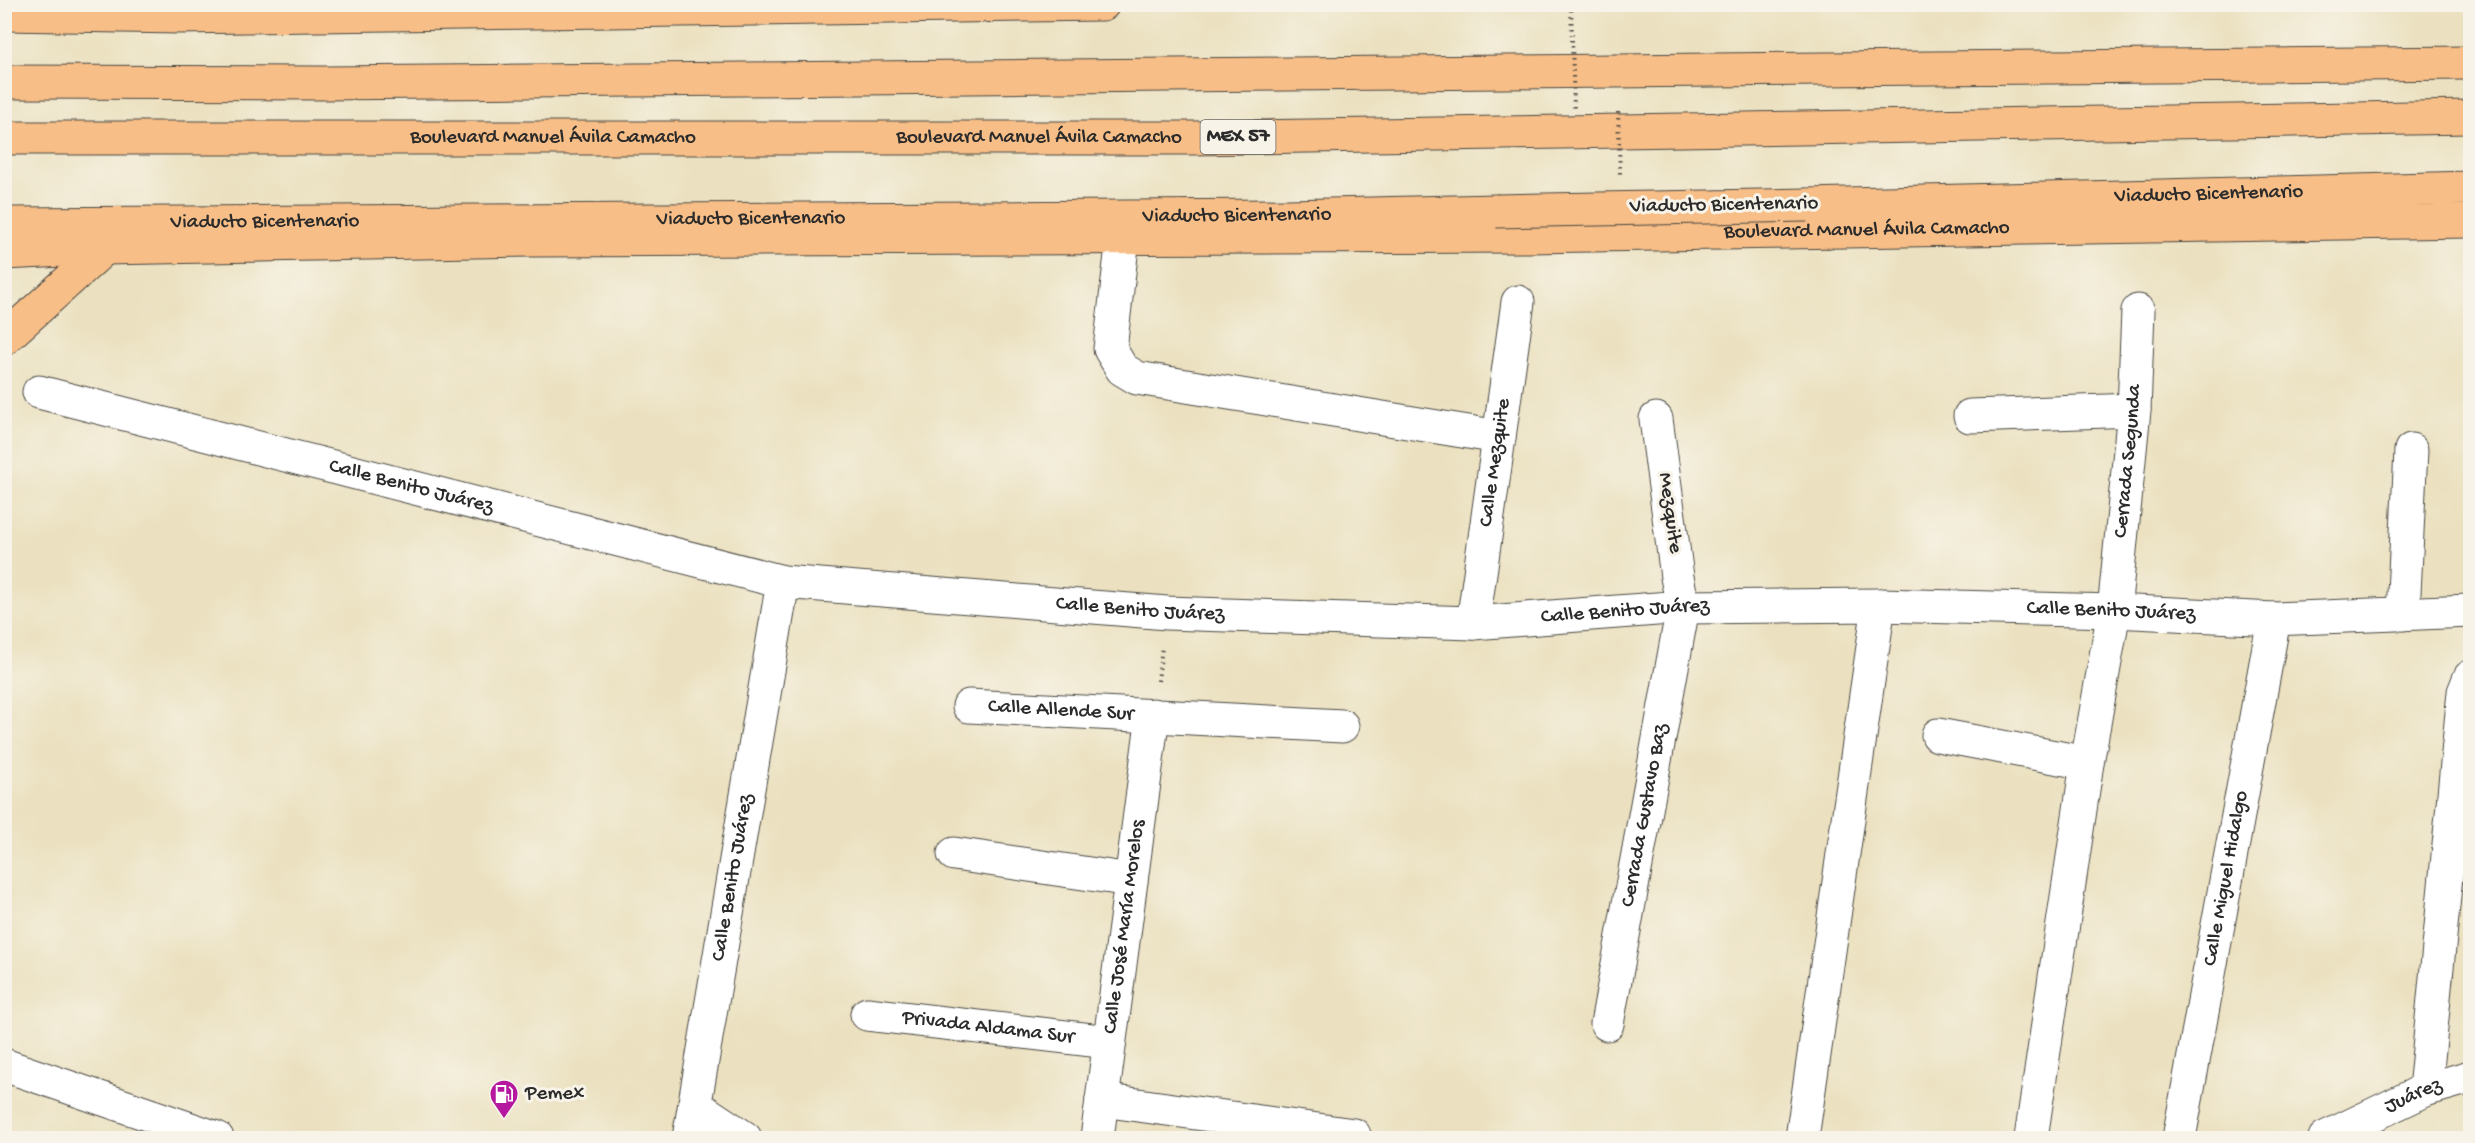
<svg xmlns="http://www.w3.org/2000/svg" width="2475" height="1143" font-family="'Gochi Hand',sans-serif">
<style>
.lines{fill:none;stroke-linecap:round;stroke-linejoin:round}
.minor-casing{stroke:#484641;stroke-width:35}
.major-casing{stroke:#484641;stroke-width:35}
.highway-casing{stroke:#484641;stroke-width:35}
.path{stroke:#484641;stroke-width:4;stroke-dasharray:1.5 4.5;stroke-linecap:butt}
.minor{stroke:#fff;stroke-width:33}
.major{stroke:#f7be87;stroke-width:33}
.highway{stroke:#f7be87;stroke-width:33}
.highway-bridge-casing{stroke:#484641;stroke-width:35;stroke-linecap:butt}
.path-bridge{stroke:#484641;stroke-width:4;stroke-dasharray:1.5 4.5;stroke-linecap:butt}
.highway-bridge{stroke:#f7be87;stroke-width:33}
.labels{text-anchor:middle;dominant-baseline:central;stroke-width:6;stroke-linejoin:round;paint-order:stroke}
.shield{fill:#f7f3e8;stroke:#686764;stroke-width:1.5}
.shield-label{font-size:20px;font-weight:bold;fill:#2b2b2b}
.street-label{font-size:21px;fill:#2b2b2b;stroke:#f7f3e8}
.poi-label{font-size:21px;fill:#2b2b2b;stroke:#f7f3e8;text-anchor:start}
</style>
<rect width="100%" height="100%" fill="#f7f3e8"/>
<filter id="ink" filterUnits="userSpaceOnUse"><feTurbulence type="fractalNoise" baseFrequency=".0167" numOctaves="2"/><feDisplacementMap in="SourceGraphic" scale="12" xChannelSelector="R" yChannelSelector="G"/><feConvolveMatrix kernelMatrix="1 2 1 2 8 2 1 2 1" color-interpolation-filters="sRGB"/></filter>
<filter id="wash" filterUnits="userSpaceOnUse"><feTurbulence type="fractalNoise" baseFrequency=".008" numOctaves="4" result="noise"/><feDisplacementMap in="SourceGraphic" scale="24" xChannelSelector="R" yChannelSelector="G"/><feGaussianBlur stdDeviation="1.35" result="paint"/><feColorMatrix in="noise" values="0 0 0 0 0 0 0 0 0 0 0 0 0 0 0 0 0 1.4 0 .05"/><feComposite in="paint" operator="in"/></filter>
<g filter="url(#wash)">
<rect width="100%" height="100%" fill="#ebe1c0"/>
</g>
<g filter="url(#ink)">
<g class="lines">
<g class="minor-casing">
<g id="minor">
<path d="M 1123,238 L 1110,349 L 1122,369 L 1137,378 L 1499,437"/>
<path id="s1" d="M 39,392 L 783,582 L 1167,613 L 1473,623 L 1683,607 L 1879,605 L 2114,611 L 2274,619 L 2470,611"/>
<path d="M 1970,416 L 2134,410"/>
<path d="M 2403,614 L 2411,450"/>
<path id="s2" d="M 1473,623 L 1518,302"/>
<path id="s3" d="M 969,706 L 1342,726"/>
<path d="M 1938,735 L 2087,763"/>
<path d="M 954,854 L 1131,880"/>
<path id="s4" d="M 867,1014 L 1109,1042"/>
<path id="s5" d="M 1607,1024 L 1683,607 L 1677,577 L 1656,419"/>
<path d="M 4,1065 L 217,1138"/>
<path d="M 2425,1090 L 2464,692 L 2470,677"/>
<path d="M 1102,1100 L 1354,1135"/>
<path d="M 695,1105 L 745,1138"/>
<path id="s6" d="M 689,1138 L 783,582"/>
<path id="s7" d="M 1097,1138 L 1153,715"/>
<path d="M 1802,1138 L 1879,605"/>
<path id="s8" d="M 2031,1138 L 2087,763 L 2114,611 L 2134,410 L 2138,311"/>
<path id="s9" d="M 2179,1138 L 2274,619"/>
<path id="s10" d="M 2325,1138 L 2425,1090 L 2470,1077"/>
</g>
</g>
<g class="major-casing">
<g id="major">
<path d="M 4,14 L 179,17 L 1103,4"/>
<path id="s11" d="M 4,253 L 105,248 L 531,240 L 1528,236 L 2470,221"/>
<path d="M 4,339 L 105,248"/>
</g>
</g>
<g class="highway-casing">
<g id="highway">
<path d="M 4,82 L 323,83 L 2470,63"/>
<path id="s12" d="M 4,138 L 1194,138 L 2470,117"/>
<path id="s13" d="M 1807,205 L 2470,188"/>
<path id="s14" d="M 4,224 L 1287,216 L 1496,211"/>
</g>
</g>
<path class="path" d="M 1158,681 L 1162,647"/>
<use href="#minor" class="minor"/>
<use href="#major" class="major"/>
<use href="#highway" class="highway"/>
<g class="highway-bridge-casing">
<path id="highway-bridge" d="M 1496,211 L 1807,205"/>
</g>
<g class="path-bridge">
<path d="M 1571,4 L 1574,111"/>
<path d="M 1618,112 L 1620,175"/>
</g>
<use href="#highway-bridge" class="highway-bridge"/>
</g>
</g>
<defs>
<g id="fuel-pin" transform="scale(1.5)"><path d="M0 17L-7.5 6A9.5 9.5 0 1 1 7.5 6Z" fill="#b5179e" stroke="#f7f3e8"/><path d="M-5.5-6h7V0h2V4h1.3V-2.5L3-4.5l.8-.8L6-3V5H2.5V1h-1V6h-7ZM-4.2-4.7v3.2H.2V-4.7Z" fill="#fff"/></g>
</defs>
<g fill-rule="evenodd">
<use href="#fuel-pin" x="504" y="1094"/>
</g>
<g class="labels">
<rect class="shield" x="1200.5" y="120" width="75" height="34" rx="4.5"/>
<g class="shield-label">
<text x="1238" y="137">MEX 57</text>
</g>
<g class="street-label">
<text stroke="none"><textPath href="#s12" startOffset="1035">Boulevard Manuel Ávila Camacho</textPath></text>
<text stroke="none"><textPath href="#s12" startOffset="549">Boulevard Manuel Ávila Camacho</textPath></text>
<text stroke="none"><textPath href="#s13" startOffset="402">Viaducto Bicentenario</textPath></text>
<text transform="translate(1724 206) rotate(-1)">Viaducto Bicentenario</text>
<text stroke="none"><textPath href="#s14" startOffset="1233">Viaducto Bicentenario</textPath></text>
<text stroke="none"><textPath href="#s14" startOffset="747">Viaducto Bicentenario</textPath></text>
<text stroke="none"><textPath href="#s14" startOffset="261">Viaducto Bicentenario</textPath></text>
<text stroke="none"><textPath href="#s11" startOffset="1863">Boulevard Manuel Ávila Camacho</textPath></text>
<text stroke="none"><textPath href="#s8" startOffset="684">Cerrada Segunda</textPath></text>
<text stroke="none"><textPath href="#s2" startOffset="162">Calle Mezquite</textPath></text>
<text stroke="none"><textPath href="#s1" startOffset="384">Calle Benito Juárez</textPath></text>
<text transform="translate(1669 513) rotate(82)">Mezquite</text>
<text stroke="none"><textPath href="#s1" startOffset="1126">Calle Benito Juárez</textPath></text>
<text stroke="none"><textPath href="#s1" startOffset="1612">Calle Benito Juárez</textPath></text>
<text stroke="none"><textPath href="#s1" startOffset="2098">Calle Benito Juárez</textPath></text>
<text stroke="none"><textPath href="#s3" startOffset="92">Calle Allende Sur</textPath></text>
<text stroke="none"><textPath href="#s5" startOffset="212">Cerrada Gustavo Baz</textPath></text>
<text stroke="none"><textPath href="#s6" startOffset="264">Calle Benito Juárez</textPath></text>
<text stroke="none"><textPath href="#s9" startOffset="264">Calle Miguel Hidalgo</textPath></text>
<text stroke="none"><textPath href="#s7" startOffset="213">Calle José María Morelos</textPath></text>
<text stroke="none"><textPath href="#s4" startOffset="122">Privada Aldama Sur</textPath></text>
<text stroke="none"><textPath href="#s10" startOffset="98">Juárez</textPath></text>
</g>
<g class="poi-label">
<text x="525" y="1094">Pemex</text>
</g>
</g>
<rect width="2475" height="1143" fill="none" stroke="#f7f3e8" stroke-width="24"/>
</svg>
